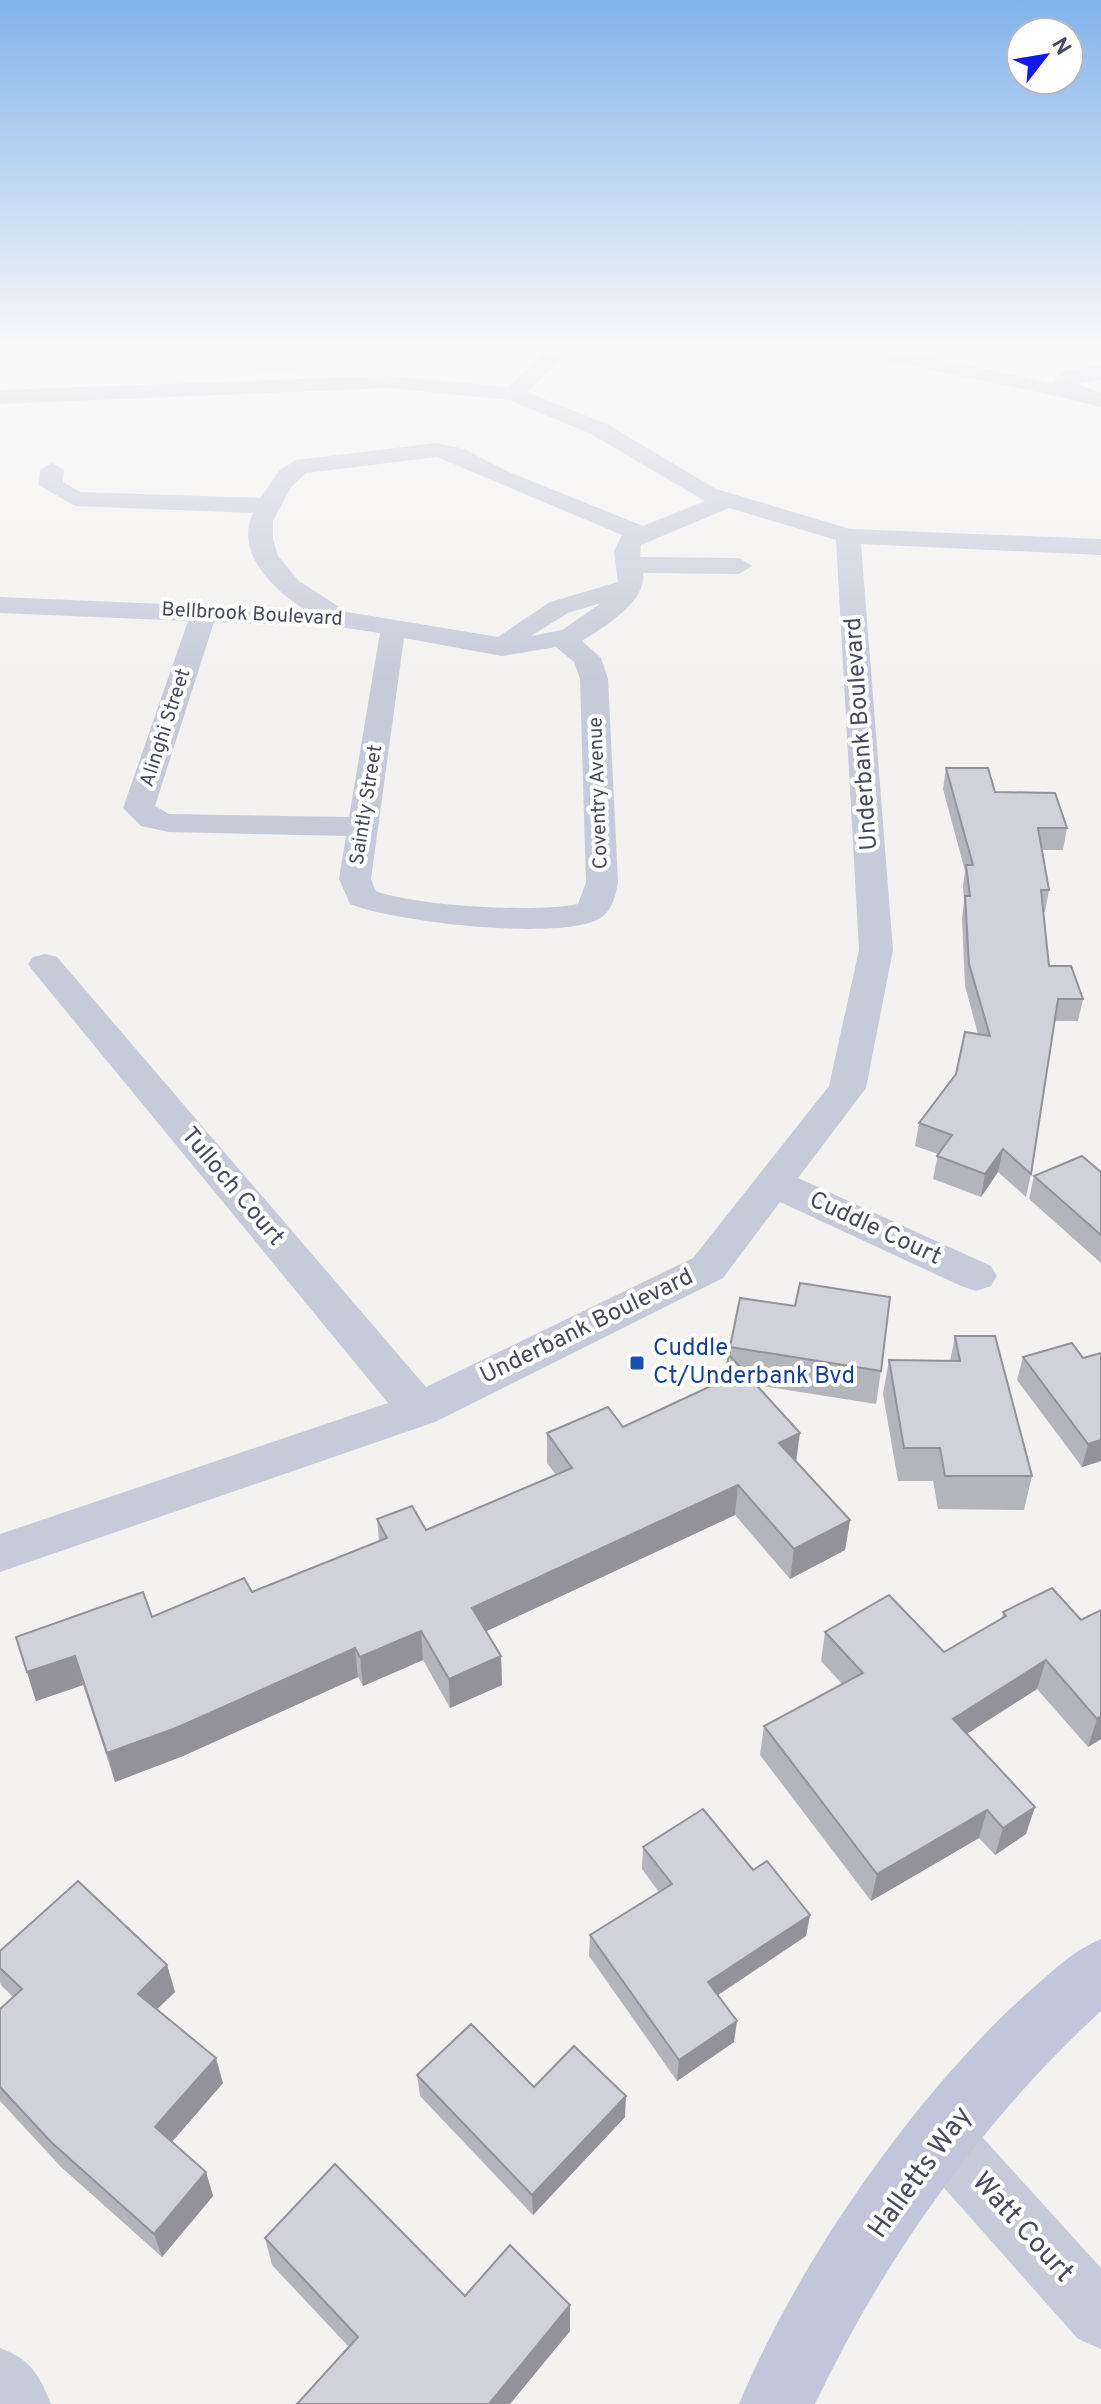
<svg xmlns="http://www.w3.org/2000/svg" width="1101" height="2404" font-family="Overpass,sans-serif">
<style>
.green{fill:#bff2e7}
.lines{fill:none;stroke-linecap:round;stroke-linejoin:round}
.street{fill:#c7cad9;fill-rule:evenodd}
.secondary{fill:#c3c5da;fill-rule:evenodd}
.wall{fill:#b4b4bb}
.shaded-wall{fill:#929298}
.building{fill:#d1d1d9;stroke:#929298;stroke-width:2}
.transit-dot{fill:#1a4fb4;stroke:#fff;stroke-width:3}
.labels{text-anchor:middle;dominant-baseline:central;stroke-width:8;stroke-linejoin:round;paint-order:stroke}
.far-street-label{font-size:20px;fill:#484b60;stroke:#fff}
.street-label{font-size:24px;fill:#484b60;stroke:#fff}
.transit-label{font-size:24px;fill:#164399;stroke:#fff;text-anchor:start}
.near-street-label{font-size:28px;fill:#484b60;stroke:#fff}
</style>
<rect width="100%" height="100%" fill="#f3f2f1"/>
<path class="green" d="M 115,344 L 299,344 L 301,372 L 250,373 L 249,363 L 112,350 Z"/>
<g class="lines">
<g class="street">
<path d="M 554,344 L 576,344 L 527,392 L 607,424 L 716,489 L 850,529 L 1101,539 L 1101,555 L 861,544 L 893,950 L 866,1088 L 798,1178 L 991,1266 L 997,1276 L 991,1286 L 976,1291 L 961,1286 L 780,1202 L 723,1278 L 435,1422 L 0,1572 L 0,1534 L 388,1403 L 33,971 L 28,964 L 33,957 L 45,954 L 57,957 L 426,1387 L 693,1258 L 829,1086 L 859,950 L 836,540 L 729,508 L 641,545 L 640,557 L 739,558 L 752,566 L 739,574 L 643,573 C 647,602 604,627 582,641 L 601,658 L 608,679 L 618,882 C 616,895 612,912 599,919 C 558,941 394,922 350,904 L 339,879 L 346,836 L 169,832 L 141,826 L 123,808 L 188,621 L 0,613 L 0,597 L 305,610 C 274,590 234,553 253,513 L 75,506 L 39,485 L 40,470 L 52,463 L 64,470 L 63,482 L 80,492 L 260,498 L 280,470 L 296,460 L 437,443 L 464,449 L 507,471 L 643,526 L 705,501 L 591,434 L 509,400 L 388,388 L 0,404 L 0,390 L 388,376 L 508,387 ZM 437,457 L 622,535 L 614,551 L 618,582 L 550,602 L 498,637 L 347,612 L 299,581 L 278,556 L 273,539 L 273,521 L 291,487 L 306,473 ZM 601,603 L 562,630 L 531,636 L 568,613 ZM 214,622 L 340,627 L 380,633 L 349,817 L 169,814 L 155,806 ZM 404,638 L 502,656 L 556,647 L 574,662 L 580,679 L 586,882 L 578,904 C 537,913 414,906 376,891 L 371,879 Z"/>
<path d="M 827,344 L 865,344 L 1075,388 L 1086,394 L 1075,400 L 837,350 Z"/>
<path d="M 943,2109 L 965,2118 L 1101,2268 L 1101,2349 L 1078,2339 L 921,2162 L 912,2140 L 921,2118 Z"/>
<path d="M 0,2348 C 31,2360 38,2373 51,2404 L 0,2404 Z"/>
</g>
<g class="secondary">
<path d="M 1101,365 L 1101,379 L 1077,384 L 1101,393 L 1101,407 L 1067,399 L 1052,385 L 1061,372 Z"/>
<path d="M 1101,1939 L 1101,2011 C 982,2120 884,2259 815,2404 L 739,2404 C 798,2262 917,2090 1033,1988 C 1055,1969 1074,1950 1101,1939 Z"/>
</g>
</g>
<g class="wall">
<path d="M 946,768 L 1067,828 L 1063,850 L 1042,850 L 1049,890 L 1045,912 L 1043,912 L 1049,966 L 1083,999 L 1078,1021 L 1054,1021 L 1031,1174 L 1026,1197 L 998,1172 L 981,1197 L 933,1179 L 938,1154 L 915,1146 L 919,1123 L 956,1074 L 978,1034 L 965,986 L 962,918 L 964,902 L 963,886 L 965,871 L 943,789 Z"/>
<path d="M 1101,1172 L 1101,1263 L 1029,1199 L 1034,1176 Z"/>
<path d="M 955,1336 L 1032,1476 L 1024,1510 L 938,1509 L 933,1481 L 898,1481 L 883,1394 L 889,1360 L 950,1361 Z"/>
<path d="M 730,1347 L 881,1371 L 876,1404 L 756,1385 L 796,1462 L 850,1520 L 845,1550 L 790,1579 L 735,1515 L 486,1631 L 501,1656 L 502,1685 L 450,1708 L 423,1660 L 363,1686 L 358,1677 L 183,1756 L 115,1782 L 83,1685 L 36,1701 L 16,1637 L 152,1617 L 252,1592 L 379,1541 L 377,1519 L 426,1530 L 556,1475 L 547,1463 L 547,1433 L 623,1427 L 724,1380 Z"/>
<path d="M 1101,1353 L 1101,1461 L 1082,1467 L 1017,1380 L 1023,1357 L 1083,1358 Z"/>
<path d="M 1101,1610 L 1101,1739 L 1088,1747 L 1037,1689 L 967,1734 L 1026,1834 L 995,1855 L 979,1838 L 871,1901 L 760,1755 L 764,1726 L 842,1684 L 821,1661 L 825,1632 L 944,1652 L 1002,1618 L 1003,1612 L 1081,1620 Z"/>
<path d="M 643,1847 L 753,1870 L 810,1915 L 806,1936 L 718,1995 L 734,2042 L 677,2081 L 589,1956 L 590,1935 L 659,1892 L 642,1869 Z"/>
<path d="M 0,1951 L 167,1965 L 175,1992 L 157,2009 L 223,2083 L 172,2142 L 206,2172 L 213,2196 L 162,2257 L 61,2167 L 0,2101 L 0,2009 L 13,1997 L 1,1985 L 0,1982 Z"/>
<path d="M 417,2075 L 625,2117 L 533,2215 L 420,2096 Z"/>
<path d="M 265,2238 L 465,2296 L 570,2305 L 570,2331 L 510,2404 L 297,2404 L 349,2347 L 272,2265 Z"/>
</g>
<g class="shaded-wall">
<path d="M 1003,1149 L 998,1172 L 981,1197 L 985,1174 Z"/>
<path d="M 800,1433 L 796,1462 L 779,1443 Z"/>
<path d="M 1101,1440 L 1101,1461 L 1082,1467 L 1088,1444 Z"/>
<path d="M 738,1485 L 735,1515 L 474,1637 L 472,1608 Z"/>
<path d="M 850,1520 L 845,1550 L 790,1579 L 794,1549 Z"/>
<path d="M 421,1631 L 423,1660 L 363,1686 L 360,1657 Z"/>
<path d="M 355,1648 L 358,1677 L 183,1756 L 115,1782 L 107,1753 Z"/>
<path d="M 75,1656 L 83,1685 L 36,1701 L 27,1672 Z"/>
<path d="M 501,1656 L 502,1685 L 450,1708 L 449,1679 Z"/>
<path d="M 1046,1660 L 1037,1689 L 946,1747 L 953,1719 Z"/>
<path d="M 1101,1716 L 1101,1739 L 1088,1747 L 1097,1719 Z"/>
<path d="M 1035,1807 L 1026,1834 L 995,1855 L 1003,1828 Z"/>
<path d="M 987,1810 L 979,1838 L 871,1901 L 877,1874 Z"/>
<path d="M 810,1915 L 806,1936 L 706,2003 L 708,1982 Z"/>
<path d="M 167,1965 L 175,1992 L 146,2020 L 138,1994 Z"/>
<path d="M 737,2021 L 734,2042 L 677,2081 L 679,2060 Z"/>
<path d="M 216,2058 L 223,2083 L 163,2152 L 155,2127 Z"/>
<path d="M 626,2096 L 625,2117 L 533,2215 L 532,2195 Z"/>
<path d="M 206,2172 L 213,2196 L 162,2257 L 154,2234 Z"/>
<path d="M 570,2305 L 570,2331 L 510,2404 L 489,2404 Z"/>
</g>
<g class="building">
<path d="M 946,768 L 988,768 L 995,792 L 1055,793 L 1067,828 L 1038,828 L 1049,890 L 1041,890 L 1049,966 L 1071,966 L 1083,999 L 1058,999 L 1031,1174 L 1003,1149 L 985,1174 L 937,1156 L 952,1135 L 919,1123 L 956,1074 L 965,1032 L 990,1036 L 969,964 L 965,896 L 970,896 L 966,865 L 973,865 Z"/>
<path d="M 1082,1156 L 1101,1172 L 1101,1235 L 1034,1176 Z"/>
<path d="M 800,1283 L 890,1297 L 881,1371 L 730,1347 L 740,1298 L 795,1306 Z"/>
<path d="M 955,1336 L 995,1336 L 1032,1476 L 945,1476 L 940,1448 L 904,1448 L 889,1360 L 960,1361 Z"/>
<path d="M 1072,1343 L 1083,1358 L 1101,1353 L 1101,1440 L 1088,1444 L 1023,1357 Z"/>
<path d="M 729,1355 L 800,1433 L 779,1443 L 850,1520 L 794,1549 L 738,1485 L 472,1608 L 501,1656 L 449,1679 L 421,1631 L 360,1657 L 355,1648 L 176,1728 L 107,1753 L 75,1656 L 27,1672 L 16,1637 L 143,1592 L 152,1617 L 244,1578 L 252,1592 L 387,1538 L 377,1519 L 412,1506 L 426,1530 L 572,1468 L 547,1433 L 608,1407 L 623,1427 L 724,1380 Z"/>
<path d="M 1052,1588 L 1081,1620 L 1101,1610 L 1101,1716 L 1097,1719 L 1046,1660 L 953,1719 L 1035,1807 L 1003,1828 L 987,1810 L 877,1874 L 764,1726 L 863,1673 L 825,1632 L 889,1595 L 944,1652 L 1006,1616 L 1003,1612 Z"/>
<path d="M 703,1809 L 753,1870 L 767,1861 L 810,1915 L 708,1982 L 737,2021 L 679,2060 L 590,1935 L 672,1884 L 643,1847 Z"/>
<path d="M 78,1881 L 167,1965 L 138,1994 L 216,2058 L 155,2127 L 206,2172 L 154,2234 L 51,2142 L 0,2087 L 0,2009 L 22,1989 L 0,1968 L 0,1951 Z"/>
<path d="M 471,2024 L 534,2087 L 574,2046 L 626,2096 L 532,2195 L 417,2075 Z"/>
<path d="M 335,2164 L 465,2296 L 510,2245 L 570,2305 L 489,2404 L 297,2404 L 358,2337 L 265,2238 Z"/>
</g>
<linearGradient id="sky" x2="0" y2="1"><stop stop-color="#82b3eb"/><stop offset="0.51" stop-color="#faf9f9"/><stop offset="1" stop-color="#faf9f9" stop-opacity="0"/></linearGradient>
<rect width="1101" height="680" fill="url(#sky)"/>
<rect class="transit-dot" x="629" y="1355" width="16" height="16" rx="4"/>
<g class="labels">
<g class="far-street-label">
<text transform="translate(252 615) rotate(3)">Bellbrook Boulevard</text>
<text transform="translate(166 728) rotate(-72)">Alinghi Street</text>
<text transform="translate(599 793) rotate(-92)">Coventry Avenue</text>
<text transform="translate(367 805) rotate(-81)">Saintly Street</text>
</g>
<g class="street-label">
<text transform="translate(862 734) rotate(-94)">Underbank Boulevard</text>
<text transform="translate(232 1187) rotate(50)">Tulloch Court</text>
<text transform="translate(875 1229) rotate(25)">Cuddle Court</text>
<text transform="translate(587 1327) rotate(-26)">Underbank Boulevard</text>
</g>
<g class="transit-label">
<text x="653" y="1349">Cuddle<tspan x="653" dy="28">Ct/Underbank Bvd</tspan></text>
</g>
<g class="near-street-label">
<text transform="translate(921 2173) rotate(-54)">Halletts Way</text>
<text transform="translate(1022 2228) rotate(48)">Watt Court</text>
</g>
</g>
<g transform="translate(1045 56) rotate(59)"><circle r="38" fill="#ffffff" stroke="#b6b7bf" stroke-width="2"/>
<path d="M0-6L14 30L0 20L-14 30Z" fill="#1119ed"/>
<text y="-12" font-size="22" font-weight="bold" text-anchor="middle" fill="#484b60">N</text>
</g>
</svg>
